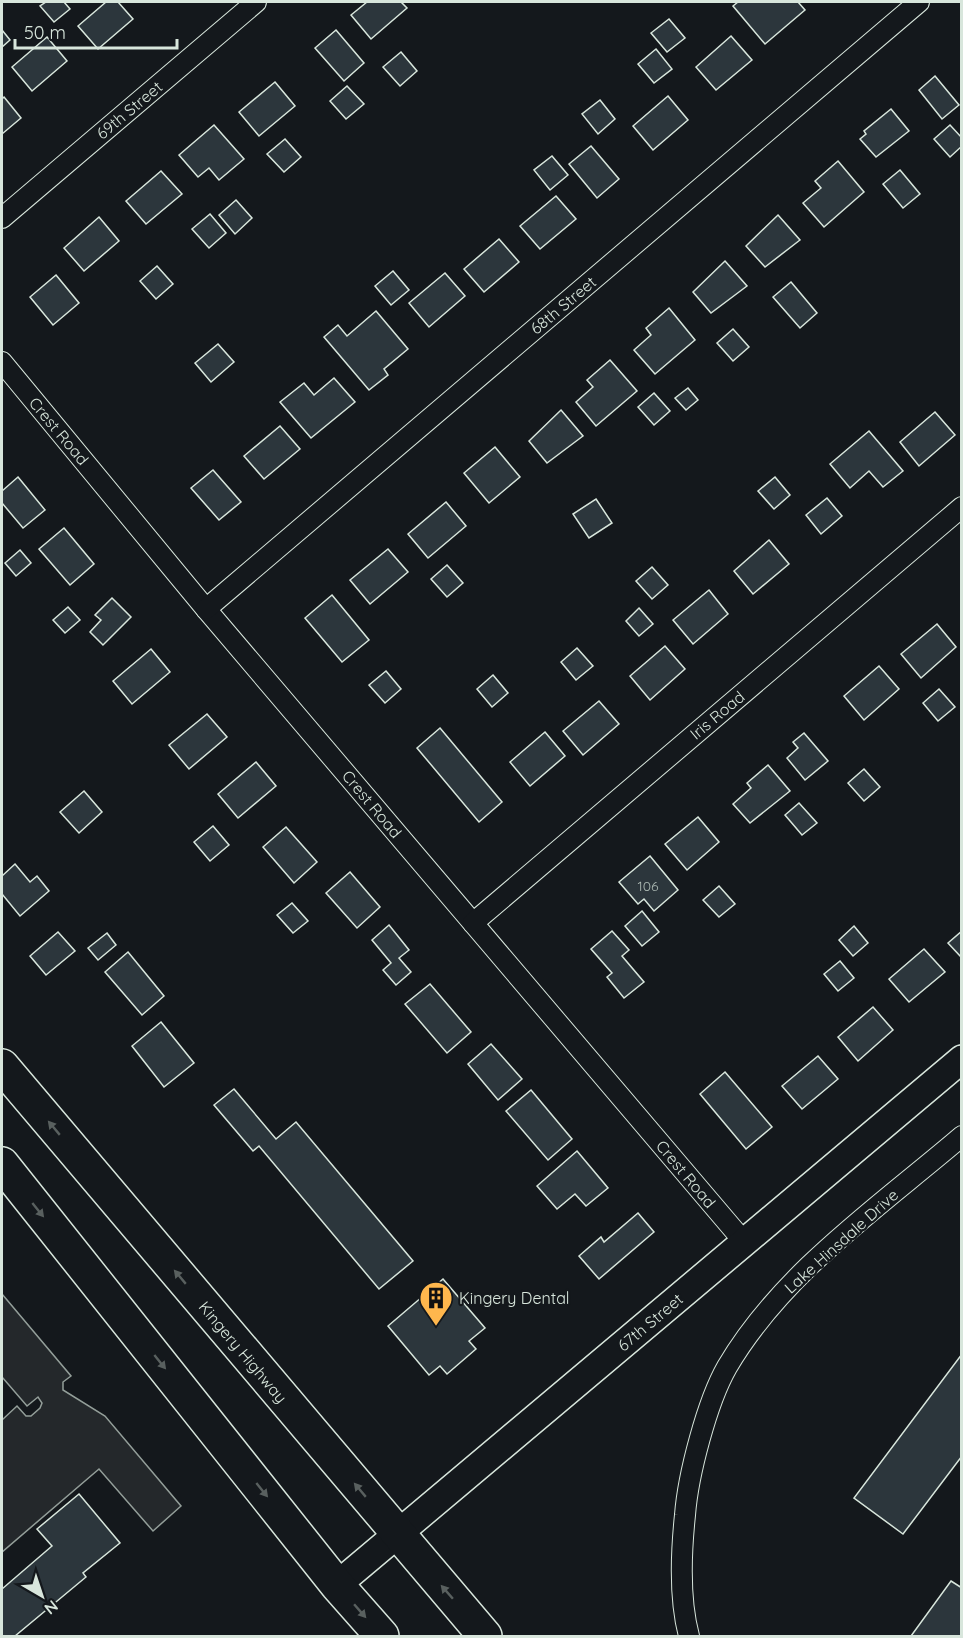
<svg xmlns="http://www.w3.org/2000/svg" width="963" height="1638" font-family="Quicksand,sans-serif">
<style>
.parking{fill:#24282b;stroke:#939e99;stroke-width:1.5}
.building{fill:#2c363c;stroke:#d8e6dc;stroke-width:1.5}
.lines{fill:none;stroke-linecap:round;stroke-linejoin:round}
.street-casing{stroke:#d8e6dc;stroke-width:22}
.secondary-casing{stroke:#d8e6dc;stroke-width:30}
.highway-casing{stroke:#d8e6dc;stroke-width:36}
.street{stroke:#14181c;stroke-width:20}
.secondary{stroke:#14181c;stroke-width:27}
.highway{stroke:#14181c;stroke-width:33}
.oneway{fill:#59605f}
.labels{text-anchor:middle;dominant-baseline:central;stroke-width:4.5;stroke-linejoin:round;paint-order:stroke}
.number-label{font-size:14px;fill:#adbab4}
.street-label{font-size:16px;fill:#d8e6dc;stroke:#14181c}
.poi-label{font-size:16px;fill:#d8e6dc;stroke:#14181c;text-anchor:start}
</style>
<rect width="100%" height="100%" fill="#14181c"/>
<path class="parking" d="M 2,1294 L 71,1376 L 63,1382 L 63,1390 L 105,1416 L 181,1506 L 153,1531 L 99,1469 L 2,1552 L 2,1420 L 17,1406 L 26,1416 L 31,1416 L 40,1408 L 42,1403 L 38,1397 L 27,1406 L 2,1377 Z"/>
<g class="building">
<path d="M 46,2 L 64,2 L 70,9 L 54,22 L 40,6 Z"/>
<path d="M 106,2 L 118,2 L 133,19 L 98,49 L 78,26 Z"/>
<path d="M 367,2 L 401,2 L 407,8 L 371,39 L 351,15 Z"/>
<path d="M 738,2 L 798,2 L 805,10 L 765,44 L 733,6 Z"/>
<path d="M 669,19 L 685,38 L 667,52 L 651,33 Z"/>
<path d="M 2,30 L 10,40 L 2,47 Z"/>
<path d="M 336,30 L 364,63 L 344,81 L 315,48 Z"/>
<path d="M 731,36 L 752,60 L 716,90 L 696,67 Z"/>
<path d="M 47,37 L 67,61 L 32,91 L 12,67 Z"/>
<path d="M 656,49 L 672,69 L 654,83 L 638,64 Z"/>
<path d="M 401,52 L 417,71 L 400,86 L 383,67 Z"/>
<path d="M 935,76 L 959,105 L 942,119 L 919,90 Z"/>
<path d="M 275,82 L 295,106 L 259,136 L 239,112 Z"/>
<path d="M 347,86 L 364,104 L 346,119 L 330,101 Z"/>
<path d="M 668,96 L 688,120 L 653,150 L 633,126 Z"/>
<path d="M 4,97 L 21,118 L 2,134 L 2,99 Z"/>
<path d="M 600,100 L 615,119 L 598,134 L 582,114 Z"/>
<path d="M 891,109 L 909,131 L 876,157 L 860,139 L 866,134 L 864,131 Z"/>
<path d="M 214,125 L 244,159 L 219,180 L 209,168 L 198,177 L 179,155 Z"/>
<path d="M 950,125 L 962,138 L 962,146 L 950,157 L 934,139 Z"/>
<path d="M 285,139 L 301,157 L 284,172 L 267,154 Z"/>
<path d="M 591,146 L 619,179 L 597,198 L 569,164 Z"/>
<path d="M 552,156 L 568,175 L 550,190 L 534,170 Z"/>
<path d="M 838,161 L 864,192 L 824,227 L 803,203 L 821,188 L 815,181 Z"/>
<path d="M 900,170 L 920,194 L 903,208 L 883,184 Z"/>
<path d="M 161,171 L 182,194 L 146,224 L 126,201 Z"/>
<path d="M 556,196 L 576,219 L 540,249 L 520,226 Z"/>
<path d="M 236,200 L 252,218 L 235,234 L 219,215 Z"/>
<path d="M 210,214 L 226,233 L 209,248 L 192,229 Z"/>
<path d="M 778,215 L 800,240 L 765,267 L 746,246 Z"/>
<path d="M 99,217 L 119,241 L 84,271 L 64,248 Z"/>
<path d="M 499,239 L 519,262 L 484,292 L 464,269 Z"/>
<path d="M 725,261 L 747,286 L 711,313 L 693,292 Z"/>
<path d="M 157,266 L 173,284 L 156,299 L 140,281 Z"/>
<path d="M 393,271 L 409,290 L 391,305 L 375,286 Z"/>
<path d="M 445,273 L 465,296 L 429,327 L 409,303 Z"/>
<path d="M 56,275 L 79,303 L 53,325 L 30,297 Z"/>
<path d="M 791,282 L 817,313 L 800,328 L 773,297 Z"/>
<path d="M 669,308 L 695,340 L 655,374 L 634,350 L 651,335 L 646,328 Z"/>
<path d="M 376,311 L 408,349 L 384,369 L 388,375 L 369,390 L 324,337 L 338,325 L 347,336 Z"/>
<path d="M 733,329 L 749,347 L 733,361 L 717,343 Z"/>
<path d="M 218,344 L 234,362 L 211,382 L 195,363 Z"/>
<path d="M 610,360 L 637,391 L 596,426 L 576,402 L 593,387 L 587,380 Z"/>
<path d="M 334,378 L 355,402 L 311,438 L 280,402 L 304,383 L 314,395 Z"/>
<path d="M 688,388 L 698,400 L 686,410 L 675,398 Z"/>
<path d="M 654,393 L 670,411 L 654,425 L 638,407 Z"/>
<path d="M 561,410 L 583,436 L 547,463 L 529,441 Z"/>
<path d="M 935,412 L 955,435 L 919,466 L 900,442 Z"/>
<path d="M 280,426 L 300,449 L 264,479 L 244,456 Z"/>
<path d="M 869,431 L 903,471 L 883,487 L 869,471 L 850,488 L 830,464 Z"/>
<path d="M 495,447 L 520,477 L 489,503 L 464,473 Z"/>
<path d="M 213,470 L 241,502 L 219,520 L 191,488 Z"/>
<path d="M 18,477 L 45,510 L 23,528 L 2,503 L 2,491 Z"/>
<path d="M 775,477 L 790,495 L 774,509 L 758,491 Z"/>
<path d="M 827,498 L 842,516 L 821,534 L 806,515 Z"/>
<path d="M 596,499 L 612,523 L 589,538 L 573,514 Z"/>
<path d="M 446,502 L 466,526 L 428,558 L 408,534 Z"/>
<path d="M 64,528 L 94,564 L 70,585 L 39,549 Z"/>
<path d="M 769,540 L 789,564 L 753,594 L 734,571 Z"/>
<path d="M 388,549 L 408,572 L 370,604 L 350,580 Z"/>
<path d="M 20,550 L 31,563 L 16,576 L 5,563 Z"/>
<path d="M 447,565 L 463,583 L 447,597 L 431,579 Z"/>
<path d="M 652,567 L 668,585 L 652,599 L 636,581 Z"/>
<path d="M 709,590 L 728,614 L 693,644 L 673,620 Z"/>
<path d="M 332,595 L 369,640 L 342,662 L 305,618 Z"/>
<path d="M 112,598 L 131,617 L 103,645 L 90,632 L 101,620 L 95,615 Z"/>
<path d="M 68,607 L 80,620 L 65,633 L 53,620 Z"/>
<path d="M 639,608 L 653,624 L 639,636 L 626,621 Z"/>
<path d="M 937,624 L 956,647 L 921,678 L 901,654 Z"/>
<path d="M 665,646 L 685,669 L 650,700 L 630,676 Z"/>
<path d="M 577,648 L 593,666 L 576,680 L 561,662 Z"/>
<path d="M 151,649 L 170,672 L 132,704 L 113,681 Z"/>
<path d="M 879,666 L 899,689 L 864,720 L 844,696 Z"/>
<path d="M 386,671 L 401,689 L 385,703 L 369,685 Z"/>
<path d="M 493,675 L 508,693 L 492,707 L 477,689 Z"/>
<path d="M 939,689 L 955,707 L 938,721 L 923,703 Z"/>
<path d="M 599,701 L 619,724 L 583,755 L 563,731 Z"/>
<path d="M 207,714 L 227,737 L 189,769 L 169,745 Z"/>
<path d="M 440,728 L 502,802 L 479,822 L 417,748 Z"/>
<path d="M 545,732 L 565,756 L 530,786 L 510,762 Z"/>
<path d="M 804,733 L 828,761 L 805,780 L 787,758 L 798,748 L 793,742 Z"/>
<path d="M 256,762 L 276,786 L 238,818 L 218,794 Z"/>
<path d="M 768,765 L 790,791 L 750,823 L 733,804 L 751,788 L 747,783 Z"/>
<path d="M 864,769 L 880,787 L 864,801 L 848,783 Z"/>
<path d="M 84,791 L 102,812 L 79,833 L 60,812 Z"/>
<path d="M 799,803 L 817,823 L 802,835 L 785,815 Z"/>
<path d="M 698,817 L 719,842 L 687,870 L 665,844 Z"/>
<path d="M 213,826 L 229,845 L 210,861 L 194,842 Z"/>
<path d="M 286,827 L 317,862 L 294,883 L 263,847 Z"/>
<path d="M 650,856 L 678,890 L 654,911 L 644,899 L 638,904 L 619,882 Z"/>
<path d="M 15,864 L 30,882 L 37,876 L 49,891 L 20,916 L 2,894 L 2,876 Z"/>
<path d="M 350,872 L 380,907 L 357,928 L 326,893 Z"/>
<path d="M 719,886 L 735,904 L 719,917 L 703,900 Z"/>
<path d="M 292,903 L 308,921 L 293,933 L 277,915 Z"/>
<path d="M 642,911 L 659,932 L 642,946 L 625,926 Z"/>
<path d="M 389,925 L 409,950 L 399,958 L 411,972 L 396,985 L 383,970 L 391,963 L 372,940 Z"/>
<path d="M 854,926 L 868,943 L 853,956 L 839,940 Z"/>
<path d="M 612,931 L 629,950 L 622,956 L 644,982 L 624,998 L 607,977 L 612,973 L 591,949 Z"/>
<path d="M 962,931 L 962,958 L 948,943 Z"/>
<path d="M 58,932 L 75,951 L 46,975 L 30,956 Z"/>
<path d="M 107,933 L 116,945 L 98,960 L 88,948 Z"/>
<path d="M 924,949 L 945,972 L 909,1002 L 889,979 Z"/>
<path d="M 128,952 L 164,996 L 142,1015 L 105,972 Z"/>
<path d="M 840,961 L 854,978 L 838,991 L 824,974 Z"/>
<path d="M 430,984 L 471,1032 L 447,1053 L 405,1004 Z"/>
<path d="M 873,1007 L 893,1030 L 858,1061 L 838,1037 Z"/>
<path d="M 161,1022 L 194,1063 L 164,1087 L 132,1046 Z"/>
<path d="M 491,1044 L 522,1079 L 498,1100 L 468,1064 Z"/>
<path d="M 818,1056 L 838,1079 L 802,1109 L 782,1086 Z"/>
<path d="M 725,1072 L 772,1127 L 746,1149 L 700,1094 Z"/>
<path d="M 234,1089 L 276,1139 L 296,1122 L 413,1261 L 379,1289 L 259,1146 L 253,1151 L 214,1105 Z"/>
<path d="M 531,1090 L 572,1139 L 548,1160 L 506,1111 Z"/>
<path d="M 577,1151 L 608,1188 L 586,1206 L 575,1194 L 557,1209 L 537,1186 Z"/>
<path d="M 638,1213 L 654,1232 L 599,1279 L 579,1256 L 601,1237 L 604,1242 Z"/>
<path d="M 443,1279 L 485,1328 L 469,1341 L 476,1349 L 447,1374 L 440,1366 L 429,1375 L 388,1326 Z"/>
<path d="M 962,1354 L 962,1456 L 903,1534 L 854,1498 Z"/>
<path d="M 79,1494 L 120,1543 L 83,1573 L 86,1577 L 15,1636 L 2,1636 L 2,1589 L 52,1546 L 37,1529 Z"/>
<path d="M 951,1581 L 962,1588 L 962,1636 L 911,1636 Z"/>
</g>
<g class="lines">
<g class="street-casing">
<g id="street">
<path d="M 2,218 L 256,2"/>
<path d="M 2,362 L 206,609 L 745,1243"/>
<path d="M 206,609 L 919,2"/>
<path d="M 473,923 L 962,507"/>
<path d="M 689,1636 C 679,1599 681,1553 685,1515 C 688,1475 707,1402 727,1367 C 783,1272 879,1207 962,1136"/>
</g>
</g>
<g class="secondary-casing">
<path id="secondary" d="M 337,1585 L 962,1059"/>
</g>
<g class="highway-casing">
<g id="highway">
<path d="M 2,1066 L 485,1636"/>
<path d="M 2,1164 L 337,1585 L 382,1636"/>
</g>
</g>
<use href="#street" class="street"/>
<use href="#secondary" class="secondary"/>
<use href="#highway" class="highway"/>
</g>
<defs><path id="oneway-solid" d="M-6-.8H1V-3.2L6.5 0L1 3.2V.8H-6Z" transform="scale(1.5)"/></defs>
<g class="oneway">
<use href="#oneway-solid" transform="translate(54 1128) rotate(-130)"/>
<use href="#oneway-solid" transform="translate(38 1210) rotate(51)"/>
<use href="#oneway-solid" transform="translate(180 1277) rotate(-130)"/>
<use href="#oneway-solid" transform="translate(160 1362) rotate(51)"/>
<use href="#oneway-solid" transform="translate(262 1490) rotate(51)"/>
<use href="#oneway-solid" transform="translate(360 1490) rotate(-130)"/>
<use href="#oneway-solid" transform="translate(447 1592) rotate(-131)"/>
<use href="#oneway-solid" transform="translate(360 1611) rotate(49)"/>
</g>
<defs>
<g id="building-pin" transform="scale(1.725)"><path d="M0 17L-7.5 6A9.5 9.5 0 1 1 7.5 6Z" fill="#ffb74d" stroke="#14181c"/><path d="M-4-6H4V6H1V3H-1V6H-4ZM-2.5-4.3h1.7v1.8h-1.7ZM.8-4.3h1.7v1.8H.8ZM-2.5-1h1.7V.8h-1.7ZM.8-1h1.7V.8H.8Z" fill="#111"/></g>
</defs>
<g fill-rule="evenodd">
<use href="#building-pin" x="436" y="1298"/>
</g>
<g class="labels">
<g class="number-label">
<text x="648" y="886">106</text>
</g>
<g class="street-label">
<text transform="translate(129 110) rotate(-40)">69th Street</text>
<text transform="translate(563 305) rotate(-40)">68th Street</text>
<text transform="translate(59 431) rotate(50)">Crest Road</text>
<text transform="translate(717 715) rotate(-40)">Iris Road</text>
<text transform="translate(372 804) rotate(50)">Crest Road</text>
<text transform="translate(686 1174) rotate(50)">Crest Road</text>
<text transform="translate(841 1241) rotate(-42)">Lake Hinsdale Drive</text>
<text transform="translate(650 1322) rotate(-40)">67th Street</text>
<text transform="translate(243 1352) rotate(50)">Kingery Highway</text>
</g>
<g class="poi-label">
<text x="459" y="1298">Kingery Dental</text>
</g>
</g>
<rect width="963" height="1638" fill="none" stroke="#d8e6dc" stroke-width="6"/>
<g transform="translate(42 1596) rotate(141)" stroke="#14181c" stroke-width="4.5" paint-order="stroke">
<path d="M0-4.5L10 22L0 15L-10 22Z" fill="#d8e6dc"/>
<text y="-9" font-size="16" font-weight="bold" text-anchor="middle" fill="#d8e6dc">N</text>
</g>
<path d="M15 39v9h162v-9" fill="none" stroke="#d8e6dc" stroke-width="3"/>
<text x="24" y="39" font-size="18" fill="#d8e6dc" stroke="#14181c" stroke-width="4.5" paint-order="stroke">50 m</text>
</svg>
